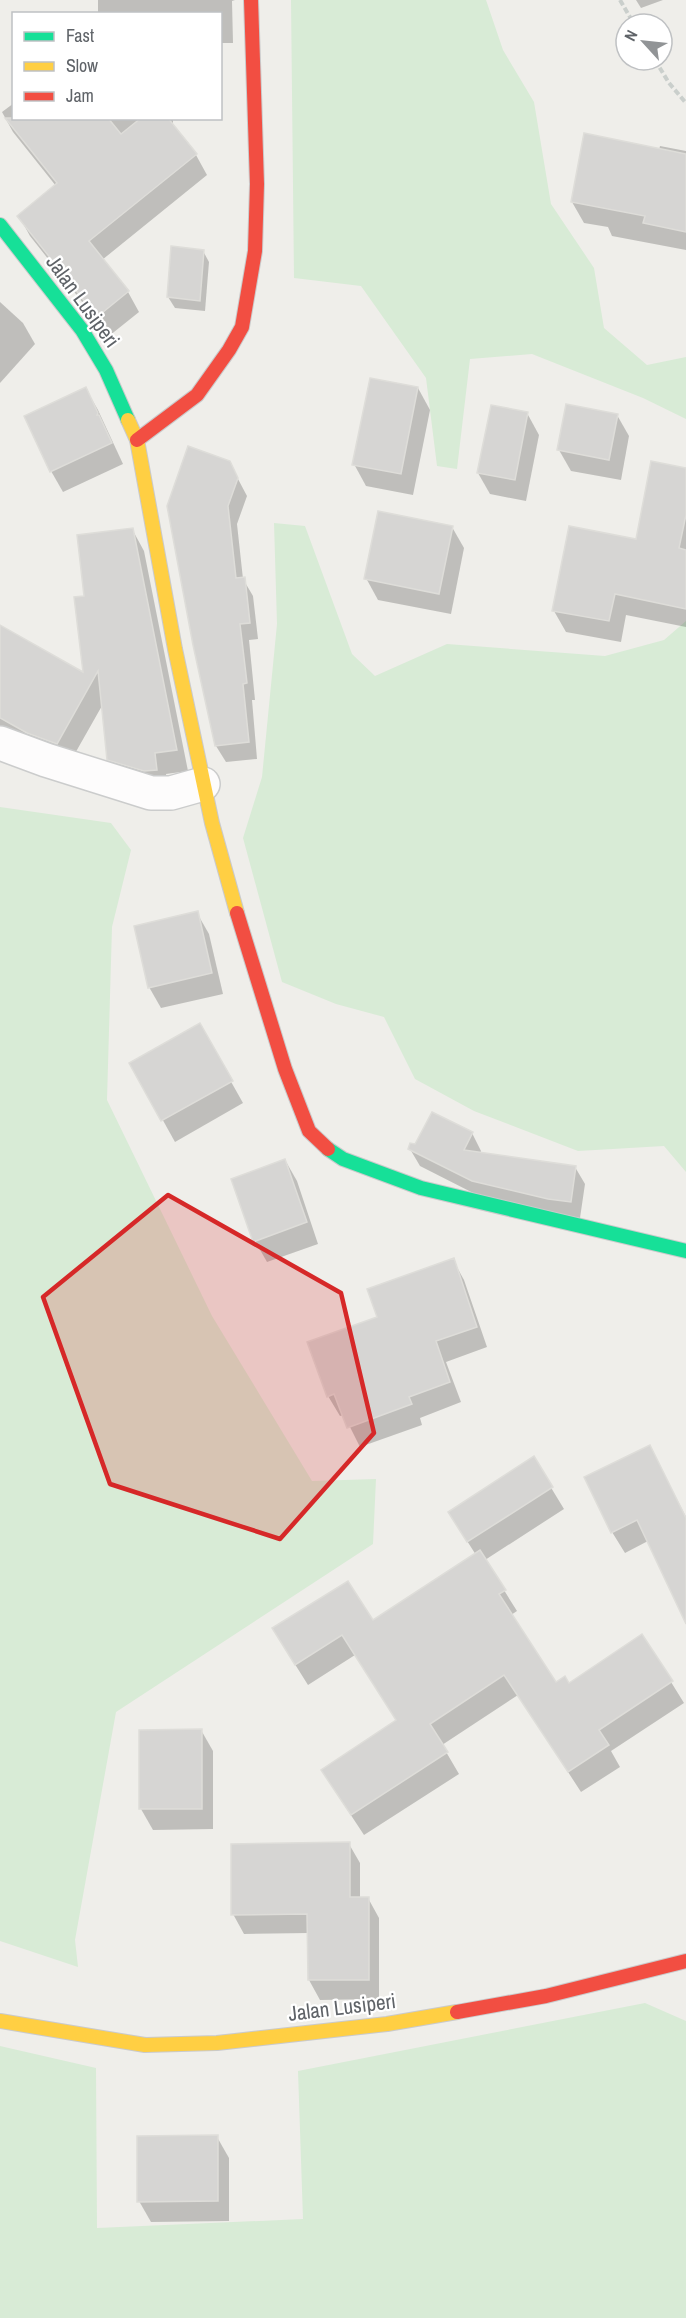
<svg xmlns="http://www.w3.org/2000/svg" width="686" height="2318" font-family="'Archivo Narrow',sans-serif">
<style>
.green{fill:#d8ebd6}
.shadow{fill:#0003}
.building{fill:#d6d5d3;stroke:#deddd9;stroke-width:1.5}
.lines{fill:none;stroke-linecap:round;stroke-linejoin:round}
.street-casing{stroke:#cbcccc;stroke-width:36}
.fast-casing{stroke:#cacacb;stroke-width:16}
.slow-casing{stroke:#cacacb;stroke-width:16}
.jam-casing{stroke:#cacacb;stroke-width:16}
.path{stroke:#cacfcc;stroke-width:4;stroke-dasharray:6 3;stroke-linecap:butt}
.street{stroke:#fdfcfc;stroke-width:33}
.fast{stroke:#16e098;stroke-width:14}
.slow{stroke:#ffcf43;stroke-width:14}
.jam{stroke:#f24e42;stroke-width:14}
.marked{fill:#d62828;fill-opacity:0.2;stroke:#d62828;stroke-width:4.5;stroke-linejoin:round}
.labels{text-anchor:middle;dominant-baseline:central;stroke-width:4.5;stroke-linejoin:round;paint-order:stroke}
.street-label{font-size:21px;fill:#5f6368;stroke:#fff}
</style>
<rect width="100%" height="100%" fill="#efeeea"/>
<g class="green">
<path d="M 291,0 L 486,0 L 503,50 L 534,102 L 551,204 L 594,268 L 604,328 L 647,365 L 686,357 L 686,419 L 643,398 L 532,354 L 470,359 L 457,469 L 437,466 L 426,378 L 361,286 L 294,278 Z"/>
<path d="M 274,523 L 305,526 L 352,654 L 375,676 L 447,644 L 605,656 L 664,640 L 686,621 L 686,1172 L 664,1146 L 578,1151 L 474,1111 L 415,1079 L 384,1017 L 336,1004 L 282,982 L 243,838 L 262,777 L 277,624 Z"/>
<path d="M 0,807 L 111,823 L 131,850 L 112,927 L 107,1100 L 212,1316 L 312,1481 L 376,1479 L 373,1544 L 116,1712 L 75,1940 L 78,1967 L 0,1941 Z"/>
<path d="M 645,2003 L 686,2021 L 686,2318 L 0,2318 L 0,2046 L 96,2068 L 97,2228 L 303,2219 L 298,2071 Z"/>
</g>
<g class="shadow">
<path d="M 98,0 L 235,0 L 232,1 L 233,43 L 220,43 L 220,14 L 98,14 Z"/>
<path d="M 636,0 L 663,0 L 641,8 Z"/>
<path d="M 14,103 L 14,118 L 173,118 L 173,127 L 196,155 L 207,175 L 102,260 L 128,292 L 139,312 L 109,336 L 30,236 L 19,216 L 56,186 L 13,132 L 2,112 Z"/>
<path d="M 660,146 L 686,151 L 686,250 L 612,236 L 608,227 L 584,223 L 572,202 L 659,150 Z"/>
<path d="M 203,251 L 209,262 L 205,311 L 175,308 L 168,297 Z"/>
<path d="M 0,302 L 23,323 L 35,344 L 0,383 Z"/>
<path d="M 418,388 L 430,410 L 413,495 L 366,486 L 354,464 Z"/>
<path d="M 86,389 L 98,410 L 123,464 L 63,492 L 51,471 Z"/>
<path d="M 527,413 L 539,435 L 526,501 L 490,494 L 478,473 Z"/>
<path d="M 617,415 L 629,436 L 621,480 L 571,471 L 559,450 Z"/>
<path d="M 229,462 L 247,496 L 237,524 L 243,579 L 253,596 L 258,639 L 249,640 L 255,700 L 252,700 L 257,759 L 226,762 L 216,746 Z"/>
<path d="M 686,469 L 686,627 L 626,615 L 621,642 L 566,632 L 554,611 L 637,541 Z"/>
<path d="M 452,527 L 464,548 L 451,614 L 378,600 L 366,578 Z"/>
<path d="M 132,529 L 144,551 L 188,771 L 166,774 L 168,791 L 121,781 L 109,759 L 103,704 L 69,764 L 4,733 L 0,727 L 0,626 L 85,674 L 85,597 Z"/>
<path d="M 197,913 L 209,934 L 223,994 L 161,1008 L 149,987 Z"/>
<path d="M 199,1025 L 243,1103 L 175,1142 L 131,1063 Z"/>
<path d="M 472,1133 L 481,1151 L 480,1154 L 575,1167 L 585,1184 L 580,1218 L 483,1198 L 420,1166 L 410,1149 Z"/>
<path d="M 285,1160 L 297,1181 L 318,1244 L 267,1262 L 255,1241 Z"/>
<path d="M 453,1260 L 464,1280 L 487,1347 L 446,1362 L 461,1402 L 420,1418 L 422,1425 L 360,1447 L 344,1415 L 340,1416 L 328,1396 L 379,1318 Z"/>
<path d="M 650,1447 L 686,1517 L 686,1602 L 648,1541 L 625,1553 L 612,1532 Z"/>
<path d="M 533,1458 L 564,1509 L 485,1560 L 517,1611 L 511,1615 L 555,1684 L 671,1682 L 684,1703 L 611,1751 L 620,1767 L 581,1792 L 518,1695 L 442,1745 L 459,1774 L 364,1835 L 335,1791 L 397,1721 L 355,1655 L 308,1685 L 286,1650 L 372,1623 L 476,1555 L 462,1533 Z"/>
<path d="M 201,1730 L 213,1751 L 213,1829 L 153,1830 L 141,1809 Z"/>
<path d="M 349,1844 L 360,1863 L 360,1899 L 368,1898 L 379,1918 L 379,1999 L 320,2000 L 309,1980 L 309,1933 L 244,1934 L 233,1914 Z"/>
<path d="M 217,2137 L 229,2158 L 229,2221 L 151,2222 L 139,2201 Z"/>
</g>
<g class="building">
<path d="M 5,118 L 108,118 L 121,134 L 141,118 L 168,118 L 197,154 L 89,241 L 129,291 L 97,317 L 17,216 L 57,183 Z"/>
<path d="M 584,133 L 686,154 L 686,232 L 643,223 L 645,216 L 571,202 Z"/>
<path d="M 171,246 L 204,250 L 200,301 L 167,297 Z"/>
<path d="M 370,378 L 418,387 L 401,474 L 352,465 Z"/>
<path d="M 86,387 L 98,413 L 97,415 L 99,415 L 112,443 L 50,472 L 24,416 Z"/>
<path d="M 566,404 L 618,414 L 609,460 L 557,450 Z"/>
<path d="M 491,405 L 528,412 L 515,480 L 477,473 Z"/>
<path d="M 188,446 L 230,461 L 238,478 L 228,506 L 236,578 L 245,577 L 250,623 L 240,624 L 247,683 L 243,684 L 249,742 L 215,746 L 193,645 L 167,506 Z"/>
<path d="M 651,461 L 686,468 L 686,515 L 679,548 L 686,550 L 686,609 L 615,594 L 609,621 L 552,611 L 569,526 L 636,539 Z"/>
<path d="M 378,511 L 453,526 L 439,594 L 364,579 Z"/>
<path d="M 133,528 L 177,750 L 155,753 L 157,770 L 144,771 L 107,760 L 98,671 L 57,744 L 27,733 L 0,718 L 0,625 L 83,672 L 74,597 L 84,596 L 77,535 Z"/>
<path d="M 198,911 L 212,973 L 148,988 L 134,926 Z"/>
<path d="M 200,1023 L 233,1081 L 161,1121 L 129,1063 Z"/>
<path d="M 432,1112 L 473,1132 L 464,1150 L 576,1166 L 571,1202 L 548,1199 L 472,1181 L 408,1149 L 410,1143 L 415,1144 Z"/>
<path d="M 285,1159 L 307,1222 L 253,1242 L 231,1179 Z"/>
<path d="M 454,1258 L 477,1327 L 436,1341 L 450,1382 L 409,1397 L 412,1404 L 347,1428 L 334,1394 L 327,1397 L 307,1342 L 377,1317 L 367,1289 Z"/>
<path d="M 650,1445 L 686,1518 L 686,1624 L 637,1520 L 611,1533 L 584,1477 Z"/>
<path d="M 534,1456 L 553,1487 L 467,1542 L 448,1512 Z"/>
<path d="M 480,1550 L 506,1590 L 499,1594 L 556,1682 L 565,1676 L 569,1683 L 642,1634 L 673,1681 L 599,1730 L 609,1745 L 568,1772 L 504,1675 L 430,1724 L 448,1752 L 351,1815 L 321,1770 L 396,1720 L 342,1635 L 295,1665 L 272,1628 L 348,1581 L 373,1620 Z"/>
<path d="M 202,1729 L 202,1809 L 139,1809 L 139,1730 Z"/>
<path d="M 350,1842 L 350,1897 L 369,1897 L 369,1980 L 308,1980 L 307,1914 L 231,1915 L 231,1844 Z"/>
<path d="M 218,2135 L 218,2201 L 137,2202 L 137,2136 Z"/>
</g>
<g class="lines">
<g class="street-casing">
<path id="street" d="M 0,743 L 46,760 L 151,793 L 171,793 L 203,784"/>
</g>
<g class="fast-casing">
<g id="fast">
<path d="M 0,225 L 82,330 L 106,370 L 128,420"/>
<path d="M 328,1149 L 343,1159 L 421,1188 L 686,1251"/>
</g>
</g>
<g class="slow-casing">
<g id="slow">
<path d="M 128,420 L 137,440 L 175,649 L 212,823 L 237,913"/>
<path d="M 0,2021 L 145,2045 L 217,2043 L 387,2024 L 457,2012"/>
</g>
</g>
<g class="jam-casing">
<g id="jam">
<path d="M 137,440 L 197,395 L 229,350 L 242,327 L 255,251 L 257,184 L 251,0"/>
<path d="M 237,913 L 285,1069 L 309,1131 L 328,1149"/>
<path d="M 457,2012 L 546,1996 L 686,1961"/>
</g>
</g>
<g class="path">
<path d="M 620,0 L 634,24"/>
<path d="M 655,60 L 669,83 L 686,103"/>
</g>
<use href="#street" class="street"/>
<use href="#fast" class="fast"/>
<use href="#slow" class="slow"/>
<use href="#jam" class="jam"/>
</g>
<path class="marked" d="M 168,1195 L 341,1293 L 374,1433 L 280,1539 L 110,1484 L 43,1297 Z"/>
<g class="labels">
<g class="street-label">
<text transform="translate(83 301) rotate(54)">Jalan Lusiperi</text>
<text transform="translate(342 2007) rotate(-7)">Jalan Lusiperi</text>
</g>
</g>
<rect x="12" y="12" width="210" height="108" fill="#ffffff" stroke="#bfc1c3" stroke-width="1.5"/>
<rect x="24" y="32" width="30" height="9" fill="#16e098" stroke="#bfc1c3" stroke-width="1.5"/>
<text x="66" y="42" font-size="18" fill="#5f6368">Fast</text>
<rect x="24" y="62" width="30" height="9" fill="#ffcf43" stroke="#bfc1c3" stroke-width="1.5"/>
<text x="66" y="72" font-size="18" fill="#5f6368">Slow</text>
<rect x="24" y="92" width="30" height="9" fill="#f24e42" stroke="#bfc1c3" stroke-width="1.5"/>
<text x="66" y="102" font-size="18" fill="#5f6368">Jam</text>
<g transform="translate(644 42) rotate(297)"><circle r="28" fill="#ffffff" stroke="#bfc1c3" stroke-width="1.5"/>
<path d="M0-4.5L10 22L0 15L-10 22Z" fill="#919496"/>
<text y="-9" font-size="16" font-weight="bold" text-anchor="middle" fill="#5f6368">N</text>
</g>
</svg>
